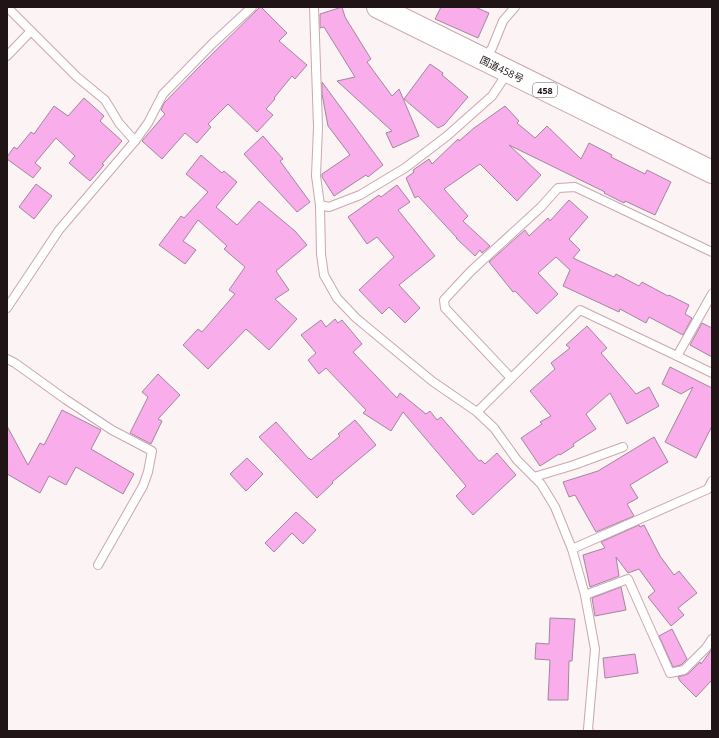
<svg xmlns="http://www.w3.org/2000/svg" width="719" height="738" font-family="'Open Sans','Noto Sans JP',sans-serif">
<style>
.building{fill:#f9adea;stroke:#a2879c}
.lines{fill:none;stroke-linecap:round;stroke-linejoin:round}
.service-casing{stroke:#cba7ae;stroke-width:10}
.trunk-casing{stroke:#cba7ae;stroke-width:24}
.service{stroke:#fff;stroke-width:8}
.trunk{stroke:#fff;stroke-width:22}
.labels{text-anchor:middle;dominant-baseline:central;stroke-width:3;stroke-linejoin:round;paint-order:stroke}
.shield{fill:#fff;stroke:#645a5d;stroke-width:1}
.shield-label{font-size:9px;font-weight:bold;fill:#211417}
.street-label{font-size:10px;fill:#211417;stroke:#fff}
</style>
<rect width="100%" height="100%" fill="#fbf3f4"/>
<g class="building">
<path d="M 260,7 L 261,7 L 287,33 L 279,41 L 307,65 L 295,79 L 292,76 L 274,98 L 275,99 L 266,109 L 273,115 L 257,132 L 228,104 L 208,124 L 211,127 L 197,143 L 185,133 L 162,159 L 142,141 L 165,114 L 161,110 L 164,103 L 200,66 Z"/>
<path d="M 342,7 L 345,17 L 371,59 L 367,62 L 392,96 L 399,89 L 419,136 L 393,148 L 386,133 L 392,131 L 337,81 L 355,77 L 324,27 L 320,28 L 320,14 Z"/>
<path d="M 441,7 L 475,7 L 489,13 L 478,38 L 435,19 Z"/>
<path d="M 430,64 L 443,73 L 442,75 L 468,97 L 444,125 L 438,128 L 404,99 Z"/>
<path d="M 322,82 L 383,165 L 368,177 L 366,175 L 334,196 L 322,177 L 322,174 L 350,155 L 328,126 L 322,94 Z"/>
<path d="M 84,98 L 104,116 L 100,121 L 122,141 L 102,164 L 104,165 L 90,181 L 69,163 L 75,156 L 56,138 L 35,163 L 41,168 L 33,178 L 7,159 L 7,157 L 14,147 L 17,149 L 31,132 L 34,134 L 54,106 L 68,116 Z"/>
<path d="M 505,106 L 519,121 L 517,123 L 535,138 L 547,126 L 581,159 L 589,143 L 612,155 L 611,157 L 645,174 L 647,170 L 671,182 L 655,215 L 625,201 L 624,203 L 604,193 L 605,192 L 509,145 L 541,175 L 517,201 L 480,164 L 444,189 L 468,216 L 463,221 L 490,246 L 482,253 L 480,250 L 475,256 L 456,238 L 457,238 L 418,196 L 415,198 L 406,178 L 414,172 L 413,170 L 429,159 L 432,164 L 458,139 L 459,141 L 474,128 Z"/>
<path d="M 263,136 L 283,159 L 280,161 L 310,202 L 297,212 L 244,154 Z"/>
<path d="M 201,155 L 222,173 L 224,171 L 237,182 L 216,207 L 237,225 L 259,201 L 295,231 L 307,245 L 276,271 L 289,290 L 275,299 L 297,319 L 269,350 L 246,329 L 208,369 L 183,345 L 198,329 L 202,332 L 235,294 L 229,290 L 245,267 L 224,249 L 227,246 L 198,220 L 183,241 L 196,250 L 185,264 L 159,245 L 181,216 L 184,218 L 208,192 L 186,174 Z"/>
<path d="M 36,184 L 52,196 L 34,219 L 19,207 Z"/>
<path d="M 397,185 L 410,202 L 398,210 L 435,256 L 399,285 L 420,308 L 405,323 L 389,307 L 382,314 L 359,290 L 394,257 L 377,237 L 367,244 L 348,217 L 379,195 L 381,197 Z"/>
<path d="M 569,200 L 588,217 L 569,239 L 580,250 L 573,258 L 614,277 L 616,274 L 639,286 L 642,282 L 668,296 L 669,295 L 689,305 L 685,314 L 692,318 L 683,335 L 649,317 L 646,323 L 620,309 L 619,312 L 563,286 L 570,270 L 556,257 L 538,273 L 558,294 L 537,314 L 515,291 L 513,292 L 489,262 L 525,230 L 529,236 L 548,218 L 550,221 Z"/>
<path d="M 335,319 L 338,323 L 342,320 L 362,344 L 353,352 L 397,398 L 400,393 L 426,414 L 430,411 L 437,420 L 441,417 L 479,461 L 481,460 L 485,464 L 497,453 L 516,475 L 473,515 L 456,496 L 466,486 L 403,412 L 391,431 L 363,413 L 366,410 L 326,368 L 319,374 L 308,360 L 316,353 L 301,335 L 321,320 L 326,327 Z"/>
<path d="M 702,323 L 712,328 L 712,357 L 690,345 Z"/>
<path d="M 587,326 L 607,348 L 601,353 L 636,394 L 649,387 L 659,406 L 627,424 L 610,393 L 586,414 L 596,429 L 573,444 L 574,446 L 560,455 L 559,454 L 540,466 L 521,438 L 542,424 L 540,422 L 551,416 L 530,391 L 555,369 L 551,363 L 570,348 L 566,345 Z"/>
<path d="M 670,367 L 712,388 L 712,426 L 696,458 L 665,442 L 693,387 L 681,394 L 662,384 Z"/>
<path d="M 158,374 L 180,395 L 158,419 L 162,421 L 151,444 L 130,433 L 148,397 L 142,392 Z"/>
<path d="M 62,410 L 101,430 L 91,449 L 134,474 L 123,494 L 76,467 L 66,485 L 49,476 L 40,493 L 7,474 L 7,426 L 28,465 L 40,443 L 44,445 Z"/>
<path d="M 355,420 L 376,445 L 332,482 L 333,483 L 317,498 L 259,437 L 276,422 L 309,459 L 309,458 L 311,460 L 340,436 L 338,434 Z"/>
<path d="M 654,437 L 668,462 L 630,485 L 638,498 L 627,504 L 634,516 L 596,532 L 575,495 L 569,497 L 563,482 L 598,471 Z"/>
<path d="M 247,458 L 263,474 L 246,491 L 230,474 Z"/>
<path d="M 296,512 L 316,530 L 303,544 L 292,533 L 274,552 L 265,543 Z"/>
<path d="M 639,525 L 640,527 L 644,525 L 660,556 L 674,575 L 679,571 L 697,593 L 678,608 L 684,615 L 671,626 L 648,597 L 655,591 L 639,569 L 628,573 L 616,557 L 619,576 L 590,587 L 583,555 L 605,548 L 601,542 Z"/>
<path d="M 621,587 L 626,610 L 595,616 L 592,598 Z"/>
<path d="M 550,618 L 575,619 L 572,661 L 569,661 L 568,700 L 548,700 L 550,660 L 535,659 L 536,643 L 549,644 Z"/>
<path d="M 672,629 L 687,659 L 681,665 L 673,667 L 659,636 Z"/>
<path d="M 712,649 L 712,680 L 696,697 L 680,681 L 678,677 L 688,674 L 700,662 L 701,664 Z"/>
<path d="M 635,654 L 638,673 L 605,678 L 603,658 Z"/>
</g>
<g class="lines">
<g class="service-casing">
<g id="service">
<path d="M 7,7 L 77,77 L 105,100 L 119,123 L 135,141"/>
<path d="M 314,7 L 318,127 L 316,176 L 320,205 L 321,254 L 324,275 L 337,298 L 356,318 L 432,381 L 477,412 L 494,428 L 517,460 L 541,484 L 555,507 L 572,549 L 585,595 L 595,649 L 588,729 L 589,731"/>
<path d="M 7,56 L 31,31"/>
<path d="M 485,59 L 492,48 L 503,21 L 515,7"/>
<path d="M 320,205 L 329,207 L 360,195 L 405,168 L 447,136 L 492,96 L 508,72"/>
<path d="M 7,308 L 59,230 L 135,141 L 148,123 L 163,94 L 213,43 L 252,7"/>
<path d="M 677,356 L 712,294"/>
<path d="M 7,359 L 15,363 L 65,399 L 112,430 L 152,451 L 148,472 L 143,486 L 98,565"/>
<path d="M 511,378 L 445,308 L 444,300 L 471,271 L 541,207 L 558,188 L 575,187 L 712,252"/>
<path d="M 477,412 L 580,310 L 677,356 L 712,373"/>
<path d="M 534,477 L 574,465 L 623,447"/>
<path d="M 572,549 L 708,489 L 712,481"/>
<path d="M 585,595 L 628,579 L 670,673 L 684,670 L 706,648 L 712,639"/>
</g>
</g>
<g class="trunk-casing">
<path id="trunk" d="M 378,7 L 712,172"/>
</g>
<use href="#service" class="service"/>
<use href="#trunk" class="trunk"/>
</g>
<g class="labels">
<rect class="shield" x="533" y="83" width="24" height="14" rx="3"/>
<g class="shield-label">
<text x="545" y="90">458</text>
</g>
<g class="street-label">
<text transform="translate(502 69) rotate(26)">国道458号</text>
</g>
</g>
<rect width="719" height="738" fill="none" stroke="#211417" stroke-width="16"/>
</svg>
